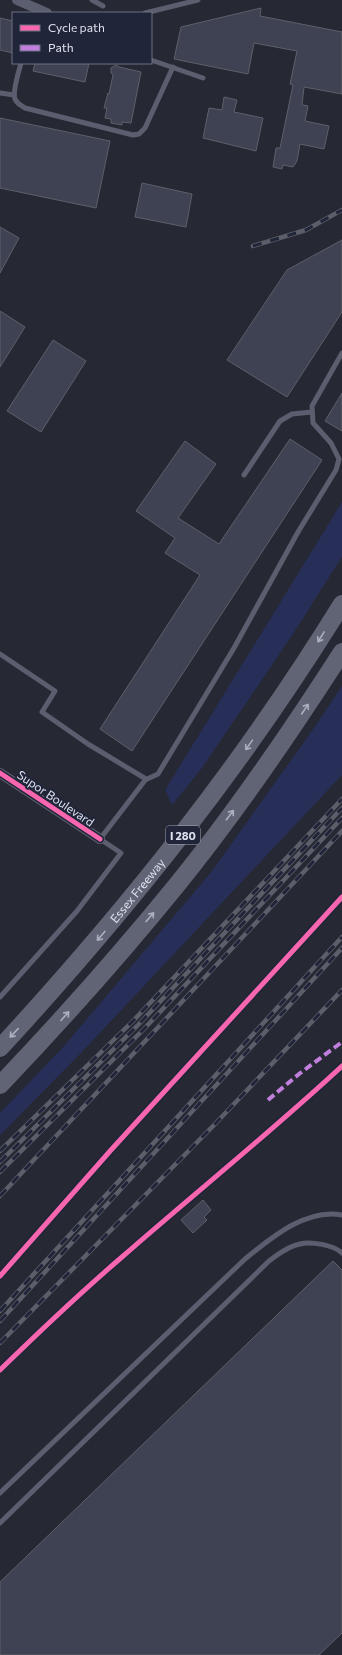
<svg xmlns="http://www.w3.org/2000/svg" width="342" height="1655" font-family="Commissioner,sans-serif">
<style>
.green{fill:#272f58}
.building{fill:#3f4252;stroke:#5d6069}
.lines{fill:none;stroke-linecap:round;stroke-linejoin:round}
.service{stroke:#5b5e6e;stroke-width:5}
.minor{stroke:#5b5e6e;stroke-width:10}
.motorway{stroke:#616474;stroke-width:18}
.rail-casing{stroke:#5c5f6a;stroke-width:4.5}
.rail{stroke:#202539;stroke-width:3;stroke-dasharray:9;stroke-linecap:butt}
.quiet{stroke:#c07fdc;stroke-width:4;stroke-dasharray:8 4;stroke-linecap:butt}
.cycleway-casing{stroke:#202539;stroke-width:8}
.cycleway{stroke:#f766af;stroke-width:5}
.oneway{stroke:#acb0be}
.labels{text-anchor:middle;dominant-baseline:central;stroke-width:4;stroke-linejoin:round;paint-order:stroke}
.shield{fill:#202539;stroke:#a5a9b8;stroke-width:1}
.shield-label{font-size:11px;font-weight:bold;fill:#dee2ef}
.street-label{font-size:12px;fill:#dee2ef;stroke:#202539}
</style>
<rect width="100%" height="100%" fill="#262833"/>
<g class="green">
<path d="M 342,502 L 342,557 L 291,637 L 202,768 L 172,805 L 165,790 Z"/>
<path d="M 342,686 L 342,775 L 82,1052 L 0,1135 L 0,1113 L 64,1046 L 212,871 L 316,725 Z"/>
</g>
<g class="building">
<path d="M 261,8 L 260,16 L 342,32 L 342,94 L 304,87 L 302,105 L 308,106 L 305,121 L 329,126 L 324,149 L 300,144 L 297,161 L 293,167 L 283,165 L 282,169 L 273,167 L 276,148 L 280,148 L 293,85 L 290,84 L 297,51 L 254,43 L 248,74 L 174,59 L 181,27 Z"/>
<path d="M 0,18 L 13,21 L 13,53 L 0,50 Z"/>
<path d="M 35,63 L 89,63 L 85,82 L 33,71 Z"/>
<path d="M 116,65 L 119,67 L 141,72 L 131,123 L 122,122 L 122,125 L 111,123 L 111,119 L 105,118 L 107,108 L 104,108 L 108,93 L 109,94 L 113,75 L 111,73 L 111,68 Z"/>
<path d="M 224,97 L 237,100 L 234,112 L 263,118 L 256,151 L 203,138 L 209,108 L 222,110 Z"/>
<path d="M 0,118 L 110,141 L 96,208 L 0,188 Z"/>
<path d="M 142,183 L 192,194 L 186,227 L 135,217 Z"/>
<path d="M 0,227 L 19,238 L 0,273 Z"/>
<path d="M 342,240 L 342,312 L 287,397 L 227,360 L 287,270 Z"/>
<path d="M 0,311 L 25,327 L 0,367 Z"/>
<path d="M 53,340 L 86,361 L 41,432 L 7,411 Z"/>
<path d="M 342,393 L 342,431 L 325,421 Z"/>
<path d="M 290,439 L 322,460 L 132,751 L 100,729 L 200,575 L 165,553 L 175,538 L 136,511 L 185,441 L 216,464 L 178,518 L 219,544 Z"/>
<path d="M 203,1200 L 211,1210 L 204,1217 L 207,1220 L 193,1233 L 181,1220 Z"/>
<path d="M 333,1261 L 342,1270 L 342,1633 L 319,1655 L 0,1655 L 0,1582 Z"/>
</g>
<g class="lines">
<g class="service">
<path d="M 92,0 L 103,6"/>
<path d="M 145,13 L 198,0"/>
<path d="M 151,60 L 203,78"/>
<path d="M 21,63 C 19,71 12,92 15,99 C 17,104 21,105 25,108 L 133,135 L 139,134 L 145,128 L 173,67"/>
<path d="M 0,93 L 14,95"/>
<path d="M 244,475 L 280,421 L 292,414 L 312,412"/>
<path d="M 0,654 L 55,691 L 42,712 L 88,744 L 146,779 L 100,839 L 121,853 L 77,911 L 0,997"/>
<path d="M 145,780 L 158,774 L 234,648 L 298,532 L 336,470 L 339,459 L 331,443 L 313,423 L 312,406 L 342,353"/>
<path d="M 0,1493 L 245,1259 C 271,1238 306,1208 342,1215"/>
<path d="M 0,1523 L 269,1261 C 278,1254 289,1246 300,1244 C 310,1241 334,1245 342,1253"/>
</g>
<g class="minor">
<path d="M 17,0 L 47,13"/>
<path d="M 0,773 L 100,839"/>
</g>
<g class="motorway">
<path id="s1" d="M 0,1048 C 129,908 242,766 342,604"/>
<path d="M 0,1085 C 61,1021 120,955 176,886 C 236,812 290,733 342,652"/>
</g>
<g class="rail-casing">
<g id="rail">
<path d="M 253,246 L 306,230 L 342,210"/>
<path d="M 0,1151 L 134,1020 L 342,799"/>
<path d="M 0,1162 L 139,1024 L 342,808"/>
<path d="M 0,1172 L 144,1029 L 342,818"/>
<path d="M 0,1196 L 342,831"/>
<path d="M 0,1276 L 111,1150 L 342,897"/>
<path d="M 0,1311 L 342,937"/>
<path d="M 0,1321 L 342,948"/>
<path d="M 0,1343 L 215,1124 L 342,990"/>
<path d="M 0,1370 C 40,1331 80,1293 122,1257 C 195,1193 271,1132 342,1066"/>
</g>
</g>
<use href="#rail" class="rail"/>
<path class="quiet" d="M 268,1100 L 299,1074 L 342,1042"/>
<g class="cycleway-casing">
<g id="cycleway">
<path d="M 0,773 L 100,839"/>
<path d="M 0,1276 L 111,1150 L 342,897"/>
<path d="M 0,1370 C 40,1331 80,1293 122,1257 C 195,1193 271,1132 342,1066"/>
</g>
</g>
<use href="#cycleway" class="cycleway"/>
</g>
<defs><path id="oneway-shaft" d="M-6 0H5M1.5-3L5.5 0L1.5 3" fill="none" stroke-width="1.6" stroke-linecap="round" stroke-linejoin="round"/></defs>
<g class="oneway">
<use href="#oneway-shaft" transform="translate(321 637) rotate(122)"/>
<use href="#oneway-shaft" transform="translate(305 709) rotate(-56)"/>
<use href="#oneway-shaft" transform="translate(249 745) rotate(125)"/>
<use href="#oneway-shaft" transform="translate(230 815) rotate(-53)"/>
<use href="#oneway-shaft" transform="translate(150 917) rotate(-50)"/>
<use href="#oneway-shaft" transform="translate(101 936) rotate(130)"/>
<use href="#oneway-shaft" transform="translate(65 1016) rotate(-48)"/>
<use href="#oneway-shaft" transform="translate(14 1033) rotate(133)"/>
</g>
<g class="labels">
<rect class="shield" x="166" y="826" width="34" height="18" rx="3"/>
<g class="shield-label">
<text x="183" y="835">I 280</text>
</g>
<g class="street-label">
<text transform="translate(56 798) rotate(34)">Supor Boulevard</text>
<text stroke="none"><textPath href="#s1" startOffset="209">Essex Freeway</textPath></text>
</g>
</g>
<rect x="12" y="12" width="140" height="52" fill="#202539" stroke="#6c7182"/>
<rect x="20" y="25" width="20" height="6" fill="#f766af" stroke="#6c7182"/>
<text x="48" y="32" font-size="12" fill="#dee2ef">Cycle path</text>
<rect x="20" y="45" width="20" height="6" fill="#c07fdc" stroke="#6c7182"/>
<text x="48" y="52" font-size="12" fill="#dee2ef">Path</text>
</svg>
